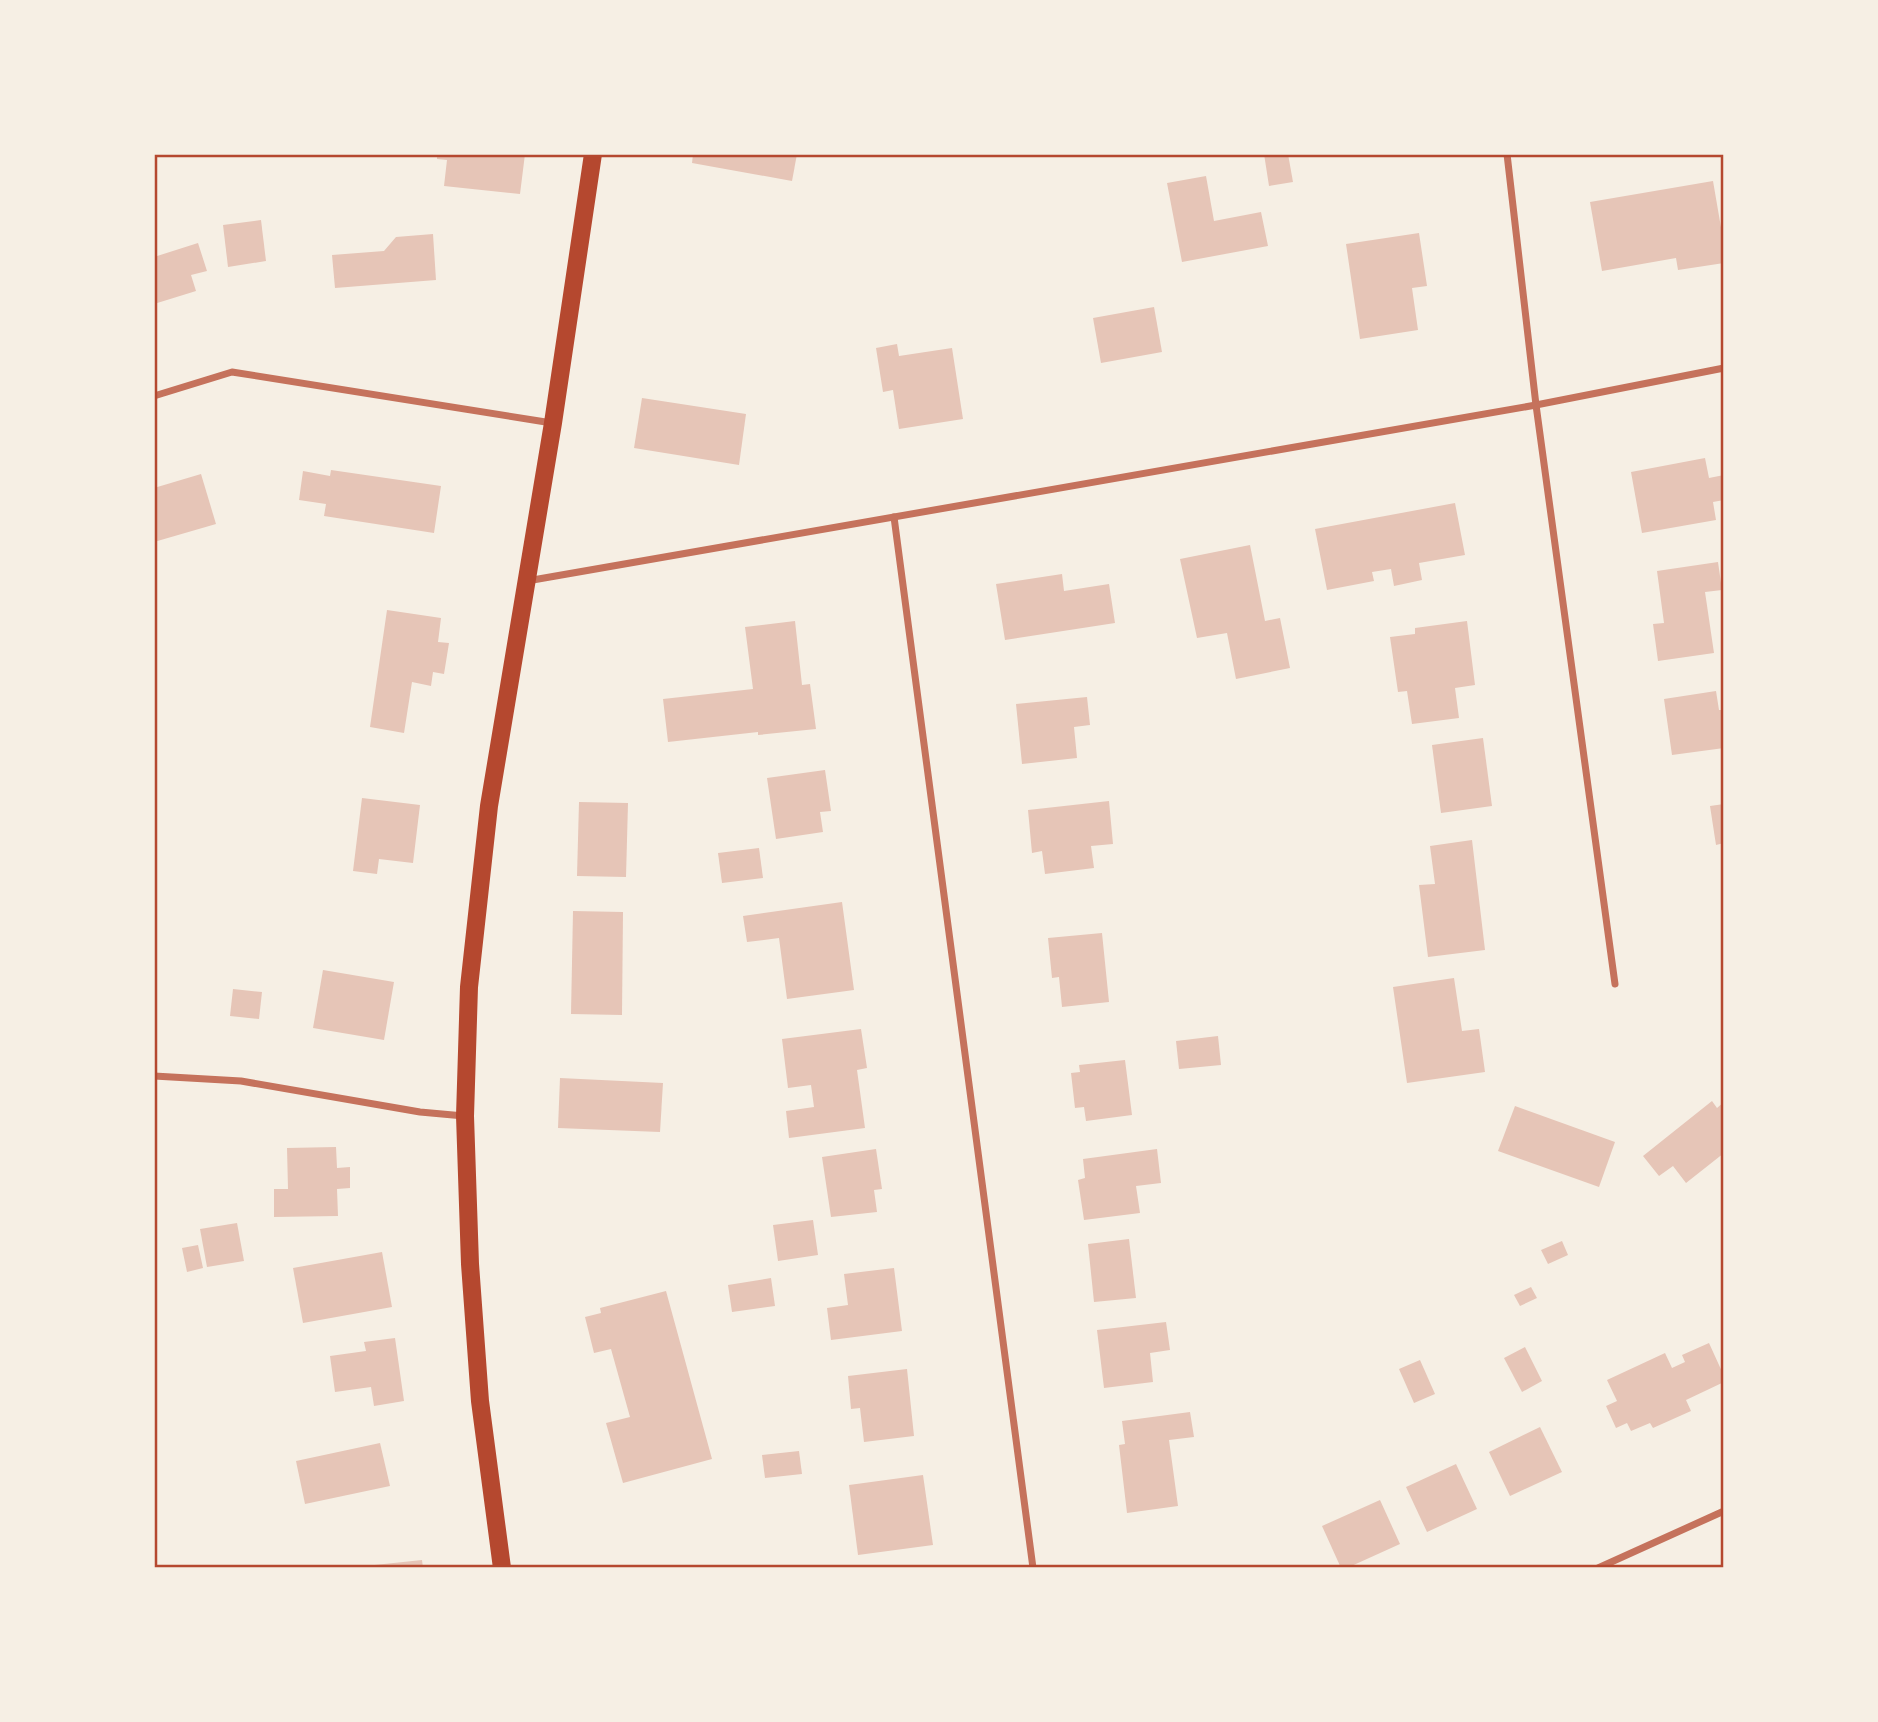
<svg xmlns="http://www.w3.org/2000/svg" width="1878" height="1722" font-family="Roboto,sans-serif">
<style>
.building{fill:#e6c5b7}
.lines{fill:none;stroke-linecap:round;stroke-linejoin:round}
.minor{stroke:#c5725c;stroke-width:7}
.primary{stroke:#b5482f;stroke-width:18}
.neatline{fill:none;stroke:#b5482f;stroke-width:2.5}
</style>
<rect width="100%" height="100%" fill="#f6efe4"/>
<g class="building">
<path d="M 437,154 L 525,154 L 520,194 L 444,186 L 447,160 L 437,159 Z"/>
<path d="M 693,154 L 797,154 L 792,181 L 692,163 Z"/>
<path d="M 1264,154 L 1288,154 L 1293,182 L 1269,186 Z"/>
<path d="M 1206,176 L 1214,221 L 1261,212 L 1268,246 L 1182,262 L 1167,183 Z"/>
<path d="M 1713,181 L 1724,245 L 1724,263 L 1678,270 L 1676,258 L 1602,271 L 1590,202 Z"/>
<path d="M 261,220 L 266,261 L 228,267 L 223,225 Z"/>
<path d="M 1419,233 L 1427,286 L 1412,288 L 1418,330 L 1360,339 L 1346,244 Z"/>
<path d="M 433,234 L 436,280 L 335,288 L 332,255 L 384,251 L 396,237 Z"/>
<path d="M 198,243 L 207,271 L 191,275 L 196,291 L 154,304 L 154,257 Z"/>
<path d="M 1154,307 L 1162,352 L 1101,363 L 1093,318 Z"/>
<path d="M 897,344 L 899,356 L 952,348 L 963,419 L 899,429 L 893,390 L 883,392 L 876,348 Z"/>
<path d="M 642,398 L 746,414 L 739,465 L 634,448 Z"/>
<path d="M 1705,458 L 1709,478 L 1724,475 L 1724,500 L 1713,502 L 1716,520 L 1642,533 L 1631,472 Z"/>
<path d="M 331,470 L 441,486 L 434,533 L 324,516 L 326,504 L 299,500 L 303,471 L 330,476 Z"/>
<path d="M 201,474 L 216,524 L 154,542 L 154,488 Z"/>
<path d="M 1455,503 L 1465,555 L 1419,563 L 1422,580 L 1394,586 L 1391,569 L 1372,572 L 1374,581 L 1327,590 L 1315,529 Z"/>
<path d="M 1250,545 L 1265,621 L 1280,618 L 1290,668 L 1236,679 L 1227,633 L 1197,638 L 1180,559 Z"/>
<path d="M 1718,562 L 1722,590 L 1705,592 L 1714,653 L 1658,661 L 1653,624 L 1664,623 L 1657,571 Z"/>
<path d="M 1062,574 L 1064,591 L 1109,584 L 1115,623 L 1005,640 L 996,584 Z"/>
<path d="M 387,610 L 441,618 L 438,642 L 449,643 L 444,674 L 433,672 L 431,686 L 412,682 L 404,733 L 370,727 Z"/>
<path d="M 795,621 L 802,685 L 810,684 L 816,729 L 758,735 L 758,732 L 668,742 L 663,699 L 753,689 L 745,627 Z"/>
<path d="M 1467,621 L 1475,685 L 1455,688 L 1459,718 L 1412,724 L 1407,691 L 1398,692 L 1390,637 L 1415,634 L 1415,628 Z"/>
<path d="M 1716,691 L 1719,710 L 1724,710 L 1724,735 L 1722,735 L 1724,748 L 1672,755 L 1664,699 Z"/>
<path d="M 1087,697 L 1090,725 L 1074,727 L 1077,758 L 1022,764 L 1016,704 Z"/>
<path d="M 1483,738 L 1492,806 L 1441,813 L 1432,745 Z"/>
<path d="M 825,770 L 831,811 L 820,812 L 823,832 L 776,839 L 767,778 Z"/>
<path d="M 362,798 L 420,805 L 413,863 L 379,859 L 377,874 L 353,871 Z"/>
<path d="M 1109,801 L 1113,844 L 1091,846 L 1094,868 L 1045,874 L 1042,851 L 1032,853 L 1028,810 Z"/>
<path d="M 579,802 L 628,803 L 626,877 L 577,876 Z"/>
<path d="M 1724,804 L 1724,843 L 1716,845 L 1710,806 Z"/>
<path d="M 1472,840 L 1485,950 L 1428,957 L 1419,885 L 1435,884 L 1430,846 Z"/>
<path d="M 759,848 L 763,878 L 722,883 L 718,853 Z"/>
<path d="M 842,902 L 854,990 L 787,999 L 779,938 L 747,942 L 743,916 Z"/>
<path d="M 573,911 L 623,912 L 622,1015 L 571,1014 Z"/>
<path d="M 1102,933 L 1109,1002 L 1062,1007 L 1059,977 L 1052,978 L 1048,938 Z"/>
<path d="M 323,970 L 394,982 L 384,1040 L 313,1028 Z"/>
<path d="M 1454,978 L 1462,1031 L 1479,1029 L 1485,1072 L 1407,1083 L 1393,987 Z"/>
<path d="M 233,989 L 262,992 L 259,1019 L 230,1016 Z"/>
<path d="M 861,1029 L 867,1068 L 857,1070 L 865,1128 L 789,1138 L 786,1111 L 814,1107 L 811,1085 L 788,1088 L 782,1039 Z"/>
<path d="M 1218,1036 L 1221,1065 L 1179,1069 L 1176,1041 Z"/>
<path d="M 1125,1060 L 1132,1115 L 1086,1121 L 1084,1107 L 1075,1108 L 1071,1073 L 1080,1072 L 1079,1065 Z"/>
<path d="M 560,1078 L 663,1083 L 660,1132 L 558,1128 Z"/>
<path d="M 1712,1101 L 1717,1108 L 1724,1102 L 1724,1153 L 1686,1183 L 1673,1166 L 1659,1176 L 1643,1156 Z"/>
<path d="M 1515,1106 L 1615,1142 L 1599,1187 L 1498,1151 Z"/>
<path d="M 336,1147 L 337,1168 L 350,1167 L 350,1188 L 337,1189 L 338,1216 L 274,1217 L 274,1189 L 288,1189 L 287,1148 Z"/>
<path d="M 876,1149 L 882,1189 L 874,1190 L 877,1212 L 831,1217 L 822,1157 Z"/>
<path d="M 1157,1149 L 1161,1183 L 1136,1186 L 1140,1213 L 1084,1220 L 1078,1180 L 1085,1178 L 1083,1159 Z"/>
<path d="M 813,1220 L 818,1255 L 778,1261 L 773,1225 Z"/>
<path d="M 237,1223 L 244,1261 L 207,1267 L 200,1229 Z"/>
<path d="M 1129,1239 L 1136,1298 L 1094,1302 L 1088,1244 Z"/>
<path d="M 1562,1241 L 1568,1255 L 1548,1264 L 1541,1250 Z"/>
<path d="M 198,1245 L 203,1268 L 187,1272 L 182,1248 Z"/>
<path d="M 382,1252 L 392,1307 L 303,1323 L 293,1268 Z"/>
<path d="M 894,1268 L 902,1331 L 831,1340 L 827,1308 L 848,1305 L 844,1274 Z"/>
<path d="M 771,1278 L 775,1306 L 732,1312 L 728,1285 Z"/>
<path d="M 1531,1287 L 1537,1298 L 1520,1306 L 1514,1295 Z"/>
<path d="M 666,1291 L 712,1459 L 623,1483 L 606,1423 L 630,1417 L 611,1349 L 594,1353 L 585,1317 L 601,1313 L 600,1308 Z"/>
<path d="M 1166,1322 L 1170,1350 L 1150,1353 L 1153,1382 L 1104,1388 L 1097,1330 Z"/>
<path d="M 395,1338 L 404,1401 L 374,1406 L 371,1387 L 335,1392 L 330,1356 L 366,1351 L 364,1342 Z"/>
<path d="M 1709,1343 L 1724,1376 L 1724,1382 L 1686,1400 L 1691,1411 L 1653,1428 L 1650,1423 L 1631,1431 L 1627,1423 L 1616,1428 L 1606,1406 L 1617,1401 L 1607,1380 L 1665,1353 L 1672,1368 L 1685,1362 L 1682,1355 Z"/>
<path d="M 1525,1347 L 1542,1381 L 1522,1392 L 1504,1358 Z"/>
<path d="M 1420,1360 L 1435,1394 L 1414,1403 L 1399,1369 Z"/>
<path d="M 907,1369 L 914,1436 L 864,1442 L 860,1408 L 851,1409 L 848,1376 Z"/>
<path d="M 1190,1412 L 1194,1437 L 1169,1440 L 1178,1506 L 1127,1513 L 1119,1445 L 1125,1444 L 1122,1421 Z"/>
<path d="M 1540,1427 L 1562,1472 L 1510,1496 L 1489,1452 Z"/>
<path d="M 380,1443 L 390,1486 L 305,1504 L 296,1461 Z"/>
<path d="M 799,1451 L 802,1474 L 765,1478 L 762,1455 Z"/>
<path d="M 1456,1464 L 1477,1509 L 1427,1532 L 1406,1487 Z"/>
<path d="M 923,1475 L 933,1545 L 858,1555 L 849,1485 Z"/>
<path d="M 1380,1500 L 1400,1544 L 1347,1568 L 1341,1568 L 1322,1526 Z"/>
<path d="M 422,1560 L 423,1568 L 365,1568 L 365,1566 Z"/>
</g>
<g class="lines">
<g class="minor">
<path d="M 1507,154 L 1536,405 L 1615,984"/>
<path d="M 154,396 L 232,372 L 552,423"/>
<path d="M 894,517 L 1033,1568"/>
<path d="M 527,581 L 1536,405 L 1724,368"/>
<path d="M 154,1076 L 241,1081 L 420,1112 L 464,1116"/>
<path d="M 1598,1568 L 1724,1511"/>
</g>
<path class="primary" d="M 502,1568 L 480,1401 L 470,1264 L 465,1116 L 469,987 L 489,806 L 553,423 L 593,154"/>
</g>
<rect width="1878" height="1722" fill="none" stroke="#f6efe4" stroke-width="312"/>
<rect x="156" y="156" width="1566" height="1410" class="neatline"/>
</svg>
